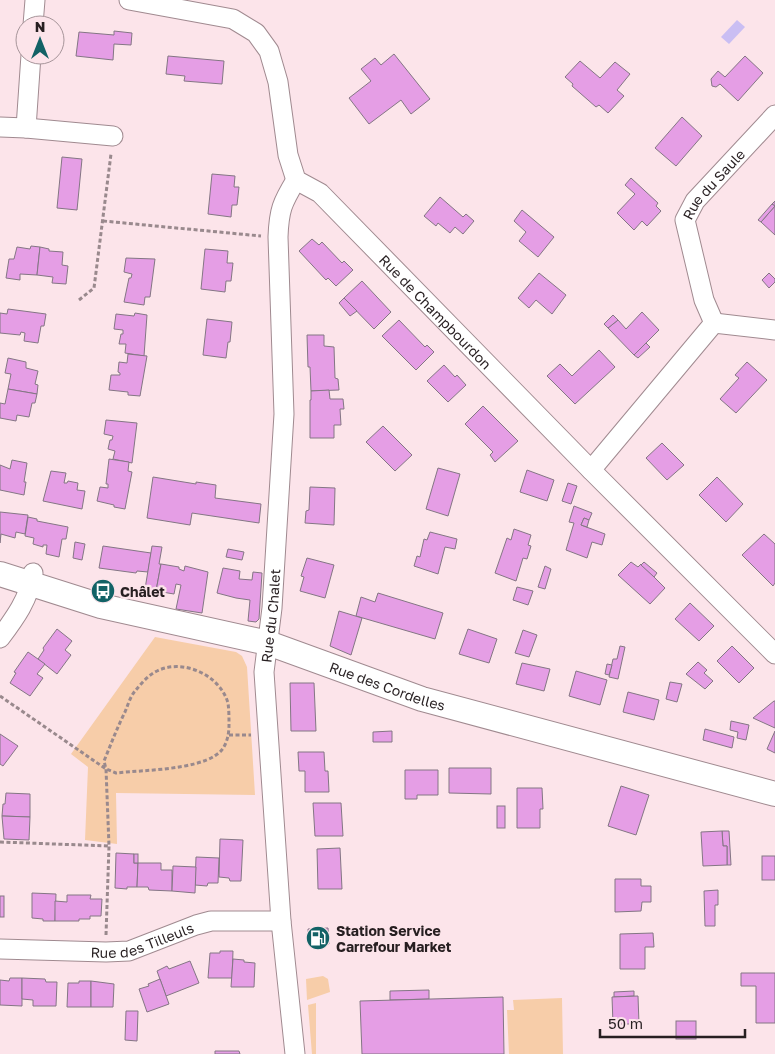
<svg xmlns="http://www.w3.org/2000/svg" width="775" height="1054" font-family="'Golos Text',sans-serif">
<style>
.green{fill:#f7cda9}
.water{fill:#cabef3}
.building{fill:#e59ee5;stroke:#847684}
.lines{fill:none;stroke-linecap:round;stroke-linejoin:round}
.minor-casing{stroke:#a08a90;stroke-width:21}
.tertiary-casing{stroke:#a08a90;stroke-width:26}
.path{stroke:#99898d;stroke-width:3;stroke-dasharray:4 2.5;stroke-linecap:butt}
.minor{stroke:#fff;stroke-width:19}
.tertiary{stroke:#fff;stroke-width:24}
.labels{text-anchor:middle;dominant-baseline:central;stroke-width:4.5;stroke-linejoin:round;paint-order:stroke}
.street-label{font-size:14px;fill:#271f21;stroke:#fce4ea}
.poi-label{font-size:14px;font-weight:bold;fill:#271f21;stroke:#fce4ea;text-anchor:start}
</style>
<rect width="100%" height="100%" fill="#fce4ea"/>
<g class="green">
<path d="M 155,637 L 236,652 L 242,656 L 247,667 L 255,795 L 116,793 L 117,844 L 85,840 L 88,767 L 71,754 Z"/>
<path d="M 323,976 L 328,979 L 330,992 L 307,1000 L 306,979 Z"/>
<path d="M 562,998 L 563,1054 L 509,1054 L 507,1010 L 514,1010 L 513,1000 Z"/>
<path d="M 316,1003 L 316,1054 L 312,1054 L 308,1005 Z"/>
</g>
<path class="water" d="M 737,20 L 745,27 L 729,44 L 721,37 Z"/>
<g class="building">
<path d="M 114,31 L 132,33 L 131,45 L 114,44 L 113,60 L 76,56 L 79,32 L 114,35 Z"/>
<path d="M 394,54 L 430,99 L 411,114 L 401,100 L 369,124 L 349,98 L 371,81 L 361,69 L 375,58 L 381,65 Z"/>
<path d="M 168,56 L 224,61 L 222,84 L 184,81 L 185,76 L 166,74 Z"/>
<path d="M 745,56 L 763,73 L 738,101 L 720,84 L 716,87 L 712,86 L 711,79 L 718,71 L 725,77 Z"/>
<path d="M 580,61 L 600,78 L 615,62 L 630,74 L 617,90 L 624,96 L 608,113 L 599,105 L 596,107 L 572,86 L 573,84 L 565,77 Z"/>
<path d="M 682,117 L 702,136 L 676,166 L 655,148 Z"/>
<path d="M 62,157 L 82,159 L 77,210 L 57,208 Z"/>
<path d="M 212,174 L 235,176 L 234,187 L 239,187 L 237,205 L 232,205 L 231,217 L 208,214 Z"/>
<path d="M 631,178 L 658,203 L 656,206 L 661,211 L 647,226 L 642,221 L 634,230 L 617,213 L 635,194 L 625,185 Z"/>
<path d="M 440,197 L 463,217 L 466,214 L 474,221 L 463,234 L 455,227 L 450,233 L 438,223 L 436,226 L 424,216 Z"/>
<path d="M 775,201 L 775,235 L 761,222 L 775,206 L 772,204 Z"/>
<path d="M 772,204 L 775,206 L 761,222 L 758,220 Z"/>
<path d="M 522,210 L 554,237 L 538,257 L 519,241 L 526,232 L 514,221 Z"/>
<path d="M 312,239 L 319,245 L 322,242 L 342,263 L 344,261 L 353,270 L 336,286 L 328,278 L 326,280 L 299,251 Z"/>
<path d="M 31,246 L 40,247 L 37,275 L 20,274 L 20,280 L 6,278 L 9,259 L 14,259 L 17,247 L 30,249 Z"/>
<path d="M 40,247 L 49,249 L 49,251 L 63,252 L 62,265 L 68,266 L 66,284 L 52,283 L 53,277 L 37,275 Z"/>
<path d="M 205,249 L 228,251 L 227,263 L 233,263 L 231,281 L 226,281 L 225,292 L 201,289 Z"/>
<path d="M 126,258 L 155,259 L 150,297 L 145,297 L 144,305 L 124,302 L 129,278 L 131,278 L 132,274 L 124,272 Z"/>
<path d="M 539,273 L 566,295 L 552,314 L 536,300 L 529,308 L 518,298 Z"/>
<path d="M 769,273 L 775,279 L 775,282 L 769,288 L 762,280 Z"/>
<path d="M 362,281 L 391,312 L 374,329 L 344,298 Z"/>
<path d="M 344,298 L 357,311 L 350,316 L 339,303 Z"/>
<path d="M 8,309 L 46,314 L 44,326 L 41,326 L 38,343 L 24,341 L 25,333 L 21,332 L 20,335 L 0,333 L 0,313 L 7,314 Z"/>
<path d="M 642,312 L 659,330 L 634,355 L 608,328 L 618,320 L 626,329 Z"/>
<path d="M 135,313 L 147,315 L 144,356 L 125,353 L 126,344 L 119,344 L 121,334 L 123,334 L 123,330 L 114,329 L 116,314 L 134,316 Z"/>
<path d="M 613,315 L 618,320 L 608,328 L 604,324 Z"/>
<path d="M 207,319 L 232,322 L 230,342 L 228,342 L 226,358 L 203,355 Z"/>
<path d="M 399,320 L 425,347 L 427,345 L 434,352 L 416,370 L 382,336 Z"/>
<path d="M 307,335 L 324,335 L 324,346 L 334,347 L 335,378 L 338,379 L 339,390 L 311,391 L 310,367 L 308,367 Z"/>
<path d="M 646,343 L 650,347 L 638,358 L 634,355 Z"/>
<path d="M 599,350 L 615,367 L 575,404 L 547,376 L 560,364 L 572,376 Z"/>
<path d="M 128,354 L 147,356 L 140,396 L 128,395 L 128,392 L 109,390 L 111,375 L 120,375 L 120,373 L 118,372 L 119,362 L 127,363 Z"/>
<path d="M 8,358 L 26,362 L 26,368 L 38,371 L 35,384 L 38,385 L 37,394 L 8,389 L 11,374 L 5,373 Z"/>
<path d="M 747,362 L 767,380 L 736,413 L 720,399 L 739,378 L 735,375 Z"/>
<path d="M 444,365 L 455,377 L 457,375 L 466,385 L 448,402 L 427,381 Z"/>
<path d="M 8,389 L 37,394 L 35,403 L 32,403 L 29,417 L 17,415 L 16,421 L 0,418 L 0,403 L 5,404 Z"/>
<path d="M 329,390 L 330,399 L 343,399 L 344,409 L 340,409 L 341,425 L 334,425 L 334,438 L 310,438 L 310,400 L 311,400 L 311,391 Z"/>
<path d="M 483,406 L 518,441 L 495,462 L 490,455 L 493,452 L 465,424 Z"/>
<path d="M 106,420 L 137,423 L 132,463 L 113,459 L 115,451 L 108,449 L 110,440 L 112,440 L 113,436 L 104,434 Z"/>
<path d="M 383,426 L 412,455 L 395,471 L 366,442 Z"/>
<path d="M 662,443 L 684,465 L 667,480 L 646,458 Z"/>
<path d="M 109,459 L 129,462 L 128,471 L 132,472 L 125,509 L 114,507 L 114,505 L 97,501 L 100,487 L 108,488 L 108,484 L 106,484 Z"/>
<path d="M 12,460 L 27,463 L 24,482 L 26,482 L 24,495 L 0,490 L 0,465 L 10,469 Z"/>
<path d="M 438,468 L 460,474 L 448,516 L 426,509 Z"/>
<path d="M 527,470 L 554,480 L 547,501 L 520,492 Z"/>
<path d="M 51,471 L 66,473 L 64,483 L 67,483 L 68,481 L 78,483 L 77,490 L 85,491 L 82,509 L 43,501 Z"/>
<path d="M 153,477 L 196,484 L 196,482 L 216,485 L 215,498 L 261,504 L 259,523 L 192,513 L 190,525 L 147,518 Z"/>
<path d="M 717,477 L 743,504 L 726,522 L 699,495 Z"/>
<path d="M 568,483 L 577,486 L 571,504 L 562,501 Z"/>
<path d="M 310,487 L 335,488 L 334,525 L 305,523 L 306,511 L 309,510 Z"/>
<path d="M 574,506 L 592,513 L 589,520 L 584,518 L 581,525 L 605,534 L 602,545 L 592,542 L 587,558 L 566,550 L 574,523 L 569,522 Z"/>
<path d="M 0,512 L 28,515 L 25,534 L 16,532 L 15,538 L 1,534 L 0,543 Z"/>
<path d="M 28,517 L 37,519 L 37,521 L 68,527 L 66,539 L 62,539 L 59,557 L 46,554 L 47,545 L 43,545 L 43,547 L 33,544 L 34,538 L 25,536 Z"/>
<path d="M 584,518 L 589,520 L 587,527 L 581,525 Z"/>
<path d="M 514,529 L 531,535 L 528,545 L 531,546 L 527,559 L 523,558 L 516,581 L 495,573 L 507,538 L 511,540 Z"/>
<path d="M 430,532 L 457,539 L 455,549 L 445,547 L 438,574 L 414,566 L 417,556 L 420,557 L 424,539 L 427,540 Z"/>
<path d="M 764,534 L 775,544 L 775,583 L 773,586 L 742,555 Z"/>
<path d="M 75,542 L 85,544 L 82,560 L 73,558 Z"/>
<path d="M 103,546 L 151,553 L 148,572 L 137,571 L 136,573 L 99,568 Z"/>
<path d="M 152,546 L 162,547 L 159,564 L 161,564 L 156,591 L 145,589 Z"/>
<path d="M 228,549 L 244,552 L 242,560 L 226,557 Z"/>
<path d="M 307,558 L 334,565 L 325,598 L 300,591 L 304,577 L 301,576 Z"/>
<path d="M 631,562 L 638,567 L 641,564 L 665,588 L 650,604 L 618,575 Z"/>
<path d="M 644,562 L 657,573 L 654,577 L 641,565 Z"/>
<path d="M 161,564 L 179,567 L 179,569 L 184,571 L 185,566 L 208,572 L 202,613 L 176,609 L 181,585 L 176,584 L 174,594 L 156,591 Z"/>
<path d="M 545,566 L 551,569 L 545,589 L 538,587 Z"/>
<path d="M 223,568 L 240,571 L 239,579 L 252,580 L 253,572 L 262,573 L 259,619 L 256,622 L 248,621 L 250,600 L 236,598 L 217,593 Z"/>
<path d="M 517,587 L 533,591 L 528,605 L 513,600 Z"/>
<path d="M 378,593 L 443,613 L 435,639 L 356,616 L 361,597 L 375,602 Z"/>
<path d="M 690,603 L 714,626 L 699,641 L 675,619 Z"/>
<path d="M 339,611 L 362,618 L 351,655 L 330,646 Z"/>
<path d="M 57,629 L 72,641 L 65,650 L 71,655 L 57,674 L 38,659 L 44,650 L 43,648 Z"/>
<path d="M 468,629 L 497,639 L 489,663 L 459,654 Z"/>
<path d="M 523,630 L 537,635 L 529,657 L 515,653 Z"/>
<path d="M 620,646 L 625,647 L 618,679 L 609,677 L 613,659 L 617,659 Z"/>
<path d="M 732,646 L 754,668 L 739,683 L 717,661 Z"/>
<path d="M 28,652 L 45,664 L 37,674 L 43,678 L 30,696 L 10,683 L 16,673 L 14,672 Z"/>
<path d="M 698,662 L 707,670 L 704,673 L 713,681 L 705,689 L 686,674 Z"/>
<path d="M 522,663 L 550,669 L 544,691 L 516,684 Z"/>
<path d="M 607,664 L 612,665 L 609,675 L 605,674 Z"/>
<path d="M 576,671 L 607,680 L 600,705 L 569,696 Z"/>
<path d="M 670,682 L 682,684 L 677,702 L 666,699 Z"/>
<path d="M 290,683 L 314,683 L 316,731 L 291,731 Z"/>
<path d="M 628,692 L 659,700 L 654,720 L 623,712 Z"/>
<path d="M 774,701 L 775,701 L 775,728 L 753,718 Z"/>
<path d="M 731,721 L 749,725 L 746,740 L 737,738 L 738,732 L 730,730 Z"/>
<path d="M 705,729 L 734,737 L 732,748 L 703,740 Z"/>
<path d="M 392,731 L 392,742 L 373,742 L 373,732 Z"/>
<path d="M 775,731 L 775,753 L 767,749 Z"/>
<path d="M 0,734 L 18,746 L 3,766 L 0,764 Z"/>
<path d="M 298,752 L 324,752 L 325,771 L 328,771 L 329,792 L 305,792 L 305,771 L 299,771 Z"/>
<path d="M 449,768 L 491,768 L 491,794 L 449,793 Z"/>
<path d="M 405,770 L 438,770 L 438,795 L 417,795 L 417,799 L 405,799 Z"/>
<path d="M 621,786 L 649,795 L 636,835 L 608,826 Z"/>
<path d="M 517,788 L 542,788 L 543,809 L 540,809 L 540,828 L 517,828 Z"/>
<path d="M 6,793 L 30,794 L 30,817 L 2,816 L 3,804 L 5,804 Z"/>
<path d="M 313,803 L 341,803 L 343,836 L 315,836 Z"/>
<rect x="497" y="806" width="8" height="22"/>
<path d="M 2,816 L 30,817 L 29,840 L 4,839 Z"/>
<path d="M 722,831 L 729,831 L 731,865 L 727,865 L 727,846 L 723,846 Z"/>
<path d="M 722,831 L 723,846 L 727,846 L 727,865 L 703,866 L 701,832 Z"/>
<path d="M 220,839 L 243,840 L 241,881 L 230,881 L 229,878 L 219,877 Z"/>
<path d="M 340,848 L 342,889 L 318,889 L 317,849 Z"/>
<path d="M 116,853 L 134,854 L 134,863 L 138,863 L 137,887 L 127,887 L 127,889 L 115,888 Z"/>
<rect x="134" y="854" width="4" height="9"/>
<rect x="762" y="856" width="13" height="24"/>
<path d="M 196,857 L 219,858 L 218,883 L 208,883 L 207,886 L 195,885 Z"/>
<path d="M 138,863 L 161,863 L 161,870 L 172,870 L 172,891 L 149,890 L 148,887 L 137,887 Z"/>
<path d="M 173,866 L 196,867 L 195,893 L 172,891 Z"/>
<path d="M 615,879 L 641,879 L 641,886 L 651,886 L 651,902 L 642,902 L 641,911 L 615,912 Z"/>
<path d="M 718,890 L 718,905 L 715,905 L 715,926 L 705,926 L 704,891 Z"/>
<path d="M 32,893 L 56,894 L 55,921 L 43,921 L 43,919 L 32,918 Z"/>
<path d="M 67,895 L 91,895 L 90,899 L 102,899 L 101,916 L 90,916 L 90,919 L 79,919 L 79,921 L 55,921 L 55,901 L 67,902 Z"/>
<rect x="0" y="896" width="4" height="21"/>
<path d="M 328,928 L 329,944 L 309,946 L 308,929 Z"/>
<path d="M 653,933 L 654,947 L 645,947 L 645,969 L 620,969 L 620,934 Z"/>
<path d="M 220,951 L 233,951 L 232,978 L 208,978 L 210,953 L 220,953 Z"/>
<path d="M 233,959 L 244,960 L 244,962 L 255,963 L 254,987 L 231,987 Z"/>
<path d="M 190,961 L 199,983 L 166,996 L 157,971 L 167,966 L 169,969 Z"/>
<path d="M 741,973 L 775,973 L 775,1023 L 756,1023 L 756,986 L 741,986 Z"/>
<path d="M 10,978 L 22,978 L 22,1006 L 0,1005 L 0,980 L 9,981 Z"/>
<path d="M 22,978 L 45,979 L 46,982 L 57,982 L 56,1006 L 33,1006 L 33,1000 L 22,999 Z"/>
<path d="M 160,979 L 169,1004 L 147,1012 L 139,989 L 149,986 L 148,984 Z"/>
<path d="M 79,981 L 91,981 L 91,1007 L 67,1007 L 68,983 L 79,983 Z"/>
<path d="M 91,981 L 114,984 L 113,1007 L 91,1007 Z"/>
<path d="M 429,990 L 429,999 L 390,1000 L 390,991 Z"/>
<path d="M 634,991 L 634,996 L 614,997 L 614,992 Z"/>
<path d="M 638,996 L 639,1024 L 613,1024 L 612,997 Z"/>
<path d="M 503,997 L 504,1054 L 362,1054 L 360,1001 Z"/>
<path d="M 126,1011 L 138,1011 L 137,1041 L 125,1040 Z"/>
<rect x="676" y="1021" width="20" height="18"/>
<path d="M 215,1051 L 239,1051 L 240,1054 L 215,1054 Z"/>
</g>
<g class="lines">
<g class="minor-casing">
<g id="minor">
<path id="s1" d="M 129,0 L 233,19 L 256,33 L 269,51 L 278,82 L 288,155 L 296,180 L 320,193 L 591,470 L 775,654"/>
<path d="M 33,25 L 35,0"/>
<path d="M 0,127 L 26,128 L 31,55"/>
<path d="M 26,128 L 113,136"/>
<path d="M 714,323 L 775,330"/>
<path id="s2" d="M 591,470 L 714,323 L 704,300 L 685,220 L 695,201 L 775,115"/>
<path d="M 0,638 C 15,618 29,599 33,573"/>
<path id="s3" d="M 0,949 L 106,952 L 129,951 L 196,925 L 211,921 L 281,921"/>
<path id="s4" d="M 295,1054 L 281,921 L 264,672 L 272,608 L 284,414 L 278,237 C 279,210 282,203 296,180"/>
</g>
</g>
<g class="tertiary-casing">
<g id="tertiary">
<path id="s5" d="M 0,574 L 101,606 L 268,643 L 422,699 L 775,794"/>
</g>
</g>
<g class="path">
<path d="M 103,221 L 261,236"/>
<path d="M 79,300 L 94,288 L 111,154"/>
<path d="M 0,696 L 106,769 L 116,773 C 144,770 194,770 216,755 C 226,749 229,736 229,725 C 229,718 229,710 228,703 C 220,675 183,658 157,671 C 148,675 141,684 135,691 C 130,697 128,705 125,712 C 117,728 111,744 104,761 L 106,769 L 109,846 L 0,842"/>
<path d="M 229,735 L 251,735"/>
<path d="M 106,935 L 109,846"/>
</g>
<use href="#minor" class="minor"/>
<use href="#tertiary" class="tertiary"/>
</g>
<defs>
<g id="bus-disc" transform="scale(1.25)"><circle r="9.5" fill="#126266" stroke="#fce4ea"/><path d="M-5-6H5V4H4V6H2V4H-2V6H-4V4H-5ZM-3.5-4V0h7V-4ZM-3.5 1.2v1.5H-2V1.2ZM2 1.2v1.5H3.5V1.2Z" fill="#fff"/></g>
<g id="fuel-disc" transform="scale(1.25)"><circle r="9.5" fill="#126266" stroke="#fce4ea"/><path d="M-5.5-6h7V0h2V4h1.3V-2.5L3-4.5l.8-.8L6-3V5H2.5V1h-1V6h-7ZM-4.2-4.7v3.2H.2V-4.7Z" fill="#fff"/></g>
</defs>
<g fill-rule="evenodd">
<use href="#bus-disc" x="103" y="591"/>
<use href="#fuel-disc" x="318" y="938"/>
</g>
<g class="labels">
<g class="street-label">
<text stroke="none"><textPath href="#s2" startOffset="345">Rue du Saule</textPath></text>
<text stroke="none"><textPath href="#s1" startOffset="480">Rue de Champbourdon</textPath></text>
<text stroke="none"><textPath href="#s4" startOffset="440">Rue du Chalet</textPath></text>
<text stroke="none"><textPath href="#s5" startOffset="404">Rue des Cordelles</textPath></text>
<text stroke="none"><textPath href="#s3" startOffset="144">Rue des Tilleuls</textPath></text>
</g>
<g class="poi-label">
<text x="120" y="591">Châlet</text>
<text x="336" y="930">Station Service<tspan x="336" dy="16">Carrefour Market</tspan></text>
</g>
</g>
<g transform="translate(40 40)"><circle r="24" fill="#fce4ea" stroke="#a7959a"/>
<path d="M0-4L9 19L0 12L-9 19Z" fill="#126266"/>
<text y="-8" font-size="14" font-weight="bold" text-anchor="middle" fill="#271f21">N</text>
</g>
<path d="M600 1029v8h145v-8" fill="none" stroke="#271f21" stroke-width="2.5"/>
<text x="608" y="1029" font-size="15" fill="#271f21" stroke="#fce4ea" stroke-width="4" paint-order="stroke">50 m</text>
</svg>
